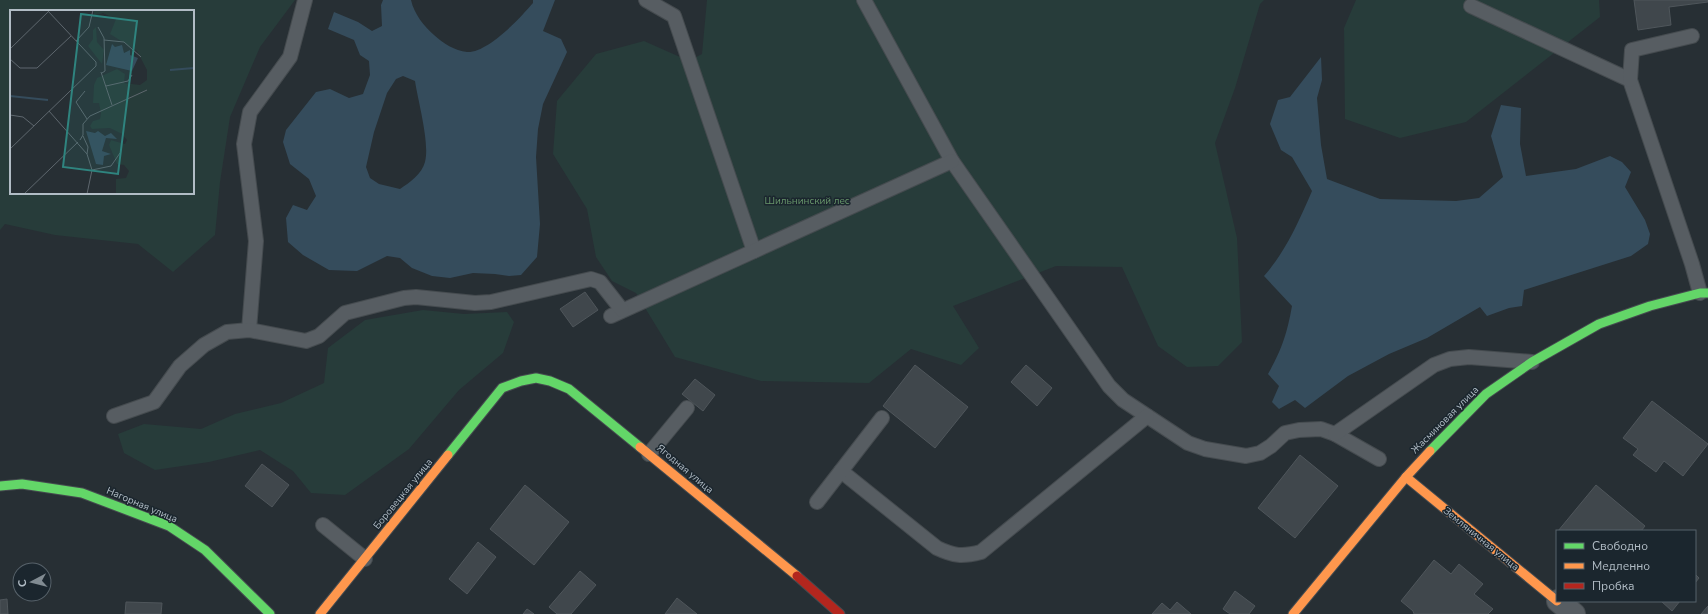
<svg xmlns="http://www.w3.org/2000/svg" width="1708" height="614" font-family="'Nunito Sans',sans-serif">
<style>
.green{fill:#273c3a;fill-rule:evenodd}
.water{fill:#354c5c;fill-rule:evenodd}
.building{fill:#40474c;stroke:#4f565b}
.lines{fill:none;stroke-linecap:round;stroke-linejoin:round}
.lane-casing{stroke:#454b4f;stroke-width:16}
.street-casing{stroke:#454b4f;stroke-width:24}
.fast-casing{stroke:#454b4f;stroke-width:11}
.slow-casing{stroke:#454b4f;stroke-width:11}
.jam-casing{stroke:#454b4f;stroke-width:11}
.lane{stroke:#575d62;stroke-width:14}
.street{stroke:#575d62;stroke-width:22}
.fast{stroke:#63d668;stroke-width:9}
.slow{stroke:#ff974d;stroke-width:9}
.jam{stroke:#b3261e;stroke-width:9}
.labels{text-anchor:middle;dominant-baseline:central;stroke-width:3;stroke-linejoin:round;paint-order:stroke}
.park-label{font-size:10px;fill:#68966b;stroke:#1b262e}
.street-label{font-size:10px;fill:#b1bcc5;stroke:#1b262e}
.inset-river{fill:none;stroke:#354c5c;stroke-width:2}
.inset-road{fill:none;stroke:#5e676e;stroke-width:1}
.view{fill:#2f847f;fill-opacity:0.15;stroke:#2f847f;stroke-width:2}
.inset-edge{fill:none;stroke:#b1bcc5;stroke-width:2}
</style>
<rect width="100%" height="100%" fill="#272f34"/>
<g class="green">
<path d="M 0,0 L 295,0 L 260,47 L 230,117 L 220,182 L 215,235 L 173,272 L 138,244 L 55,235 L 5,224 L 0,230 ZM 11,11 L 193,11 L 193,193 L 11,193 Z"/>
<path d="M 707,0 L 1264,0 L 1260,4 L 1235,88 L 1215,143 L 1237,238 L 1242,342 L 1218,366 L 1187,367 L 1158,346 L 1122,267 L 1056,266 L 953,306 L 979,348 L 961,365 L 911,349 L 869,383 L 761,381 L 675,357 L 636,293 L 612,281 L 596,257 L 587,209 L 553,154 L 557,101 L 596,54 L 644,41 L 689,61 L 702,54 Z"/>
<path d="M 1356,0 L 1599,0 L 1600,17 L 1466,122 L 1400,138 L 1345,119 L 1344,28 Z"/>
<path d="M 423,310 L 464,314 L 507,312 L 514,322 L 503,353 L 459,390 L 409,449 L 345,495 L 311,493 L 293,471 L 260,450 L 209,462 L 155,470 L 124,453 L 118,434 L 144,424 L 201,429 L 235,414 L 281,403 L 324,383 L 328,348 L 365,320 Z"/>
</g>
<g class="water">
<path d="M 383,0 L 411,0 C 414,14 424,26 434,35 C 443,43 455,51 467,52 C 488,53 520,18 533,3 L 533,0 L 555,0 L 543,31 L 561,39 L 567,52 L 543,104 L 538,129 L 536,157 L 540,224 L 537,257 L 521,275 L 509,276 L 495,274 L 473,273 L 450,278 L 432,276 L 412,268 L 400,258 L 387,256 L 357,271 L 329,270 L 303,255 L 288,242 L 286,218 L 293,205 L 307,210 L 316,196 L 309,179 L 290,164 L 283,142 L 286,130 L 316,92 L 330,89 L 349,98 L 363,94 L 370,75 L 369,61 L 360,55 L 354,40 L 328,29 L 334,12 L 358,22 L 372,31 L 382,26 L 381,5 ZM 403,76 L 415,81 C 418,101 430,143 425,162 C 422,174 409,183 400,189 L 379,184 L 370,178 L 366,167 L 374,132 L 387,93 L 396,79 Z"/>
<path d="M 1321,57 L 1322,80 L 1317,98 L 1321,145 L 1327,179 L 1380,199 L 1456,201 L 1479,198 L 1503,177 L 1491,136 L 1501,105 L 1521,108 L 1520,144 L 1526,176 L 1576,169 L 1610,156 L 1622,162 L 1631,172 L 1625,187 L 1645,220 L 1650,234 L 1648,244 L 1631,256 L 1524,290 L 1522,306 L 1509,308 L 1487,316 L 1480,307 L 1427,338 L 1389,354 L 1348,376 L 1305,408 L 1295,400 L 1279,409 L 1272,402 L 1279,386 L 1268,374 C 1282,349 1287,334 1292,306 L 1264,276 C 1286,251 1299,221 1312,191 L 1292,157 L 1281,150 L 1270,124 L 1278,100 L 1290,97 Z"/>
</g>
<g class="building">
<path d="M 1634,0 L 1708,0 L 1708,2 L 1669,7 L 1671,25 L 1638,30 Z"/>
<path d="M 585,292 L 598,310 L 573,327 L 560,309 Z"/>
<path d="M 915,365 L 968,407 L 935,448 L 883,406 Z"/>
<path d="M 1026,365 L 1052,388 L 1037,406 L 1011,382 Z"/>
<path d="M 695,379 L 715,395 L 703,411 L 682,394 Z"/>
<path d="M 1652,401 L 1708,444 L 1683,476 L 1664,461 L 1656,472 L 1633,455 L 1638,449 L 1623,438 Z"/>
<path d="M 1300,455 L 1338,486 L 1295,538 L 1258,508 Z"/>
<path d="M 262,464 L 289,485 L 272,507 L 245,486 Z"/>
<path d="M 525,485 L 569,522 L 534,565 L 490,529 Z"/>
<path d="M 1596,485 L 1645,526 L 1641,531 L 1558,531 Z"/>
<path d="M 478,542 L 496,557 L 467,594 L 449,579 Z"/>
<path d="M 1434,560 L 1451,574 L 1459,564 L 1483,584 L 1474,594 L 1493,609 L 1488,614 L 1414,614 L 1413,611 L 1401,601 Z"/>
<path d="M 580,571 L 596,585 L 571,614 L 557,614 L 549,607 Z"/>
<path d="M 1695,574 L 1699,578 L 1695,583 Z"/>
<path d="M 1235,591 L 1255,606 L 1249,614 L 1230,614 L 1223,609 Z"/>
<path d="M 677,598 L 697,614 L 665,614 Z"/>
<path d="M 7,599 L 8,614 L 0,614 L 0,600 Z"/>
<path d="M 1661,601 L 1680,601 L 1672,611 Z"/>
<path d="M 126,602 L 162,603 L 161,614 L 125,614 Z"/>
<path d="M 1177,602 L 1191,614 L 1152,614 L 1162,603 L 1170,610 Z"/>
<path d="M 1708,606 L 1708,614 L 1701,614 Z"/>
<path d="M 527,609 L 530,611 L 534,614 L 523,614 Z"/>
</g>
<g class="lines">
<g class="lane-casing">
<g id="lane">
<path d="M 646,0 L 674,16 L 754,251"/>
<path d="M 864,0 L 952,161 L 1109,386 L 1123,400 L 1188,443 L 1205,449 L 1246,456 L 1260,453 L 1271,446 L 1285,433 L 1299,430 L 1321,429 L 1335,434 L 1379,459"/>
<path d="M 1471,6 L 1630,80 L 1692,264 L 1700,293"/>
<path d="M 1630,80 L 1632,50 L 1692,36"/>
<path d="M 611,316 L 952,161"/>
<path d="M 249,330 L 256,241 L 244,144 L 250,112 L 290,57 L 305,0"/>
<path d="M 114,416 L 154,402 L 180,366 L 204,345 L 227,332 L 249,330 L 306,341 L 319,336 L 345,313 L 404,298 L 416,297 L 475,303 L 491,302 L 591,279 L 600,282 L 622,310"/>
<path d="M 1335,434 L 1434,365 L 1450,359 L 1469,357 L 1532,362"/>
<path d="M 649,454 L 687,408"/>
<path d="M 841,471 L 937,548 C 954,556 962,557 981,552 L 1147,416"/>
<path d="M 817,502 L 882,418"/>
<path d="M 323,525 L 365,559"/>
</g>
</g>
<g class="street-casing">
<path id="street" d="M 1558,601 L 1574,614"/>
</g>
<g class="fast-casing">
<g id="fast">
<path d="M 1430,451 L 1486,394 L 1532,362 L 1599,324 L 1650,306 L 1700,293 L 1708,293"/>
<path d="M 448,455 L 502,388 L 521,381 L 536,378 L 550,381 L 569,389 L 640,447"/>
<path d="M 0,486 L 22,484 L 82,493 L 169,526 L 205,550 L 270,614"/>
</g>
</g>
<g class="slow-casing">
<g id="slow">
<path d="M 640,447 L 797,576"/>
<path d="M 1406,477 L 1557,601"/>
<path d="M 320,614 L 448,455"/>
<path d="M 1293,614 L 1406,477 L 1430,451"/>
</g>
</g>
<g class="jam-casing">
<path id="jam" d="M 797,576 L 840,614"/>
</g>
<use href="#lane" class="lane"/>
<use href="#street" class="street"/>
<use href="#fast" class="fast"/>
<use href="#slow" class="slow"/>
<use href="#jam" class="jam"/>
</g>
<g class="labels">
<g class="park-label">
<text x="807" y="201">Шильнинский лес</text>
</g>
<g class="street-label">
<text transform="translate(1445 420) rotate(-45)">Жасминовая улица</text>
<text transform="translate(685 469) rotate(40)">Ягодная улица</text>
<text transform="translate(403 494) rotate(-51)">Боровецкая улица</text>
<text transform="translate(142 505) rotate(23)">Нагорная улица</text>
<text transform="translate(1481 539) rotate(39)">Земляничная улица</text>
</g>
</g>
<g transform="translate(10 10)">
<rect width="184" height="184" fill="#272f34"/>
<path d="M 84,0 L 184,0 L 184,184 L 106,184 L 106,169 L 116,168 L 119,161 L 114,155 L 107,154 L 99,135 L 101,130 L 115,134 L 117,130 L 112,124 L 100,118 L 82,119 L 80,116 L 83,111 L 90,109 L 91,103 L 89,93 L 83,93 L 84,75 L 87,68 L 107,59 L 115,64 L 114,73 L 130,75 L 137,70 L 137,60 L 127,41 L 100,24 L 106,9 L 93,3 L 84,6 ZM 86,17 L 87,32 L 94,40 L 92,54 L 78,36 L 83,29 L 83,20 Z" fill="#273c3a"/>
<path d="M 102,34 L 105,37 L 112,35 L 114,43 L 120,40 L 120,45 L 128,48 L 122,61 L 96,55 ZM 76,121 L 85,123 L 88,121 L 95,126 L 101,123 L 107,129 L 96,128 L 92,141 L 101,144 L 94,146 L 93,155 L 86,154 Z" fill="#354c5c"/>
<path class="inset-river" d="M 160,60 L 184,58M 0,86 L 38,90"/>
<path class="inset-road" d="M 88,17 L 94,28 L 95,61 L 92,63M 94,30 L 114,32 L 131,47M 66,31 L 79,17 L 83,0M 0,39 L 40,0M 0,49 L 10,58 L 27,58 L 61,26M 91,62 L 102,95M 96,76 L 118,71 L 122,65M 75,81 L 66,92 L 77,109M 39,101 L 77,144 L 82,160 L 77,184M 0,105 L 13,107 L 24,116M 73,126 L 78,137 L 77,144M 70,130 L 73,125 L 73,114 L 80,106 L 137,80M 0,139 L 86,56 L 86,52 L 37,0M 82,160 L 101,156 L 110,143M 14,184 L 68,132"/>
<path class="view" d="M 71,4 L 127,11 L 108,164 L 53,157 Z"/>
<rect width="184" height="184" class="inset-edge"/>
</g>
<rect x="1556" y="530" width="140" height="72" fill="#1b262e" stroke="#57626a"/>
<rect x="1564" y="543" width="20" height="6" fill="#63d668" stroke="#57626a"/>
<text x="1592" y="550" font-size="12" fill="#b1bcc5">Свободно</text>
<rect x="1564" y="563" width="20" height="6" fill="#ff974d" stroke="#57626a"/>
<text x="1592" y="570" font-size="12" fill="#b1bcc5">Медленно</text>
<rect x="1564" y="583" width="20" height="6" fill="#b3261e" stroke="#57626a"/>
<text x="1592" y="590" font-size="12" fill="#b1bcc5">Пробка</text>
<g transform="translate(32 582) rotate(263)"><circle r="19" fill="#1b262e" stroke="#57626a"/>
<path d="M0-3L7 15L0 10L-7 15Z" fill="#818b92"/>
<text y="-6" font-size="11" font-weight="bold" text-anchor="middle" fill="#b1bcc5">С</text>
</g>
</svg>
